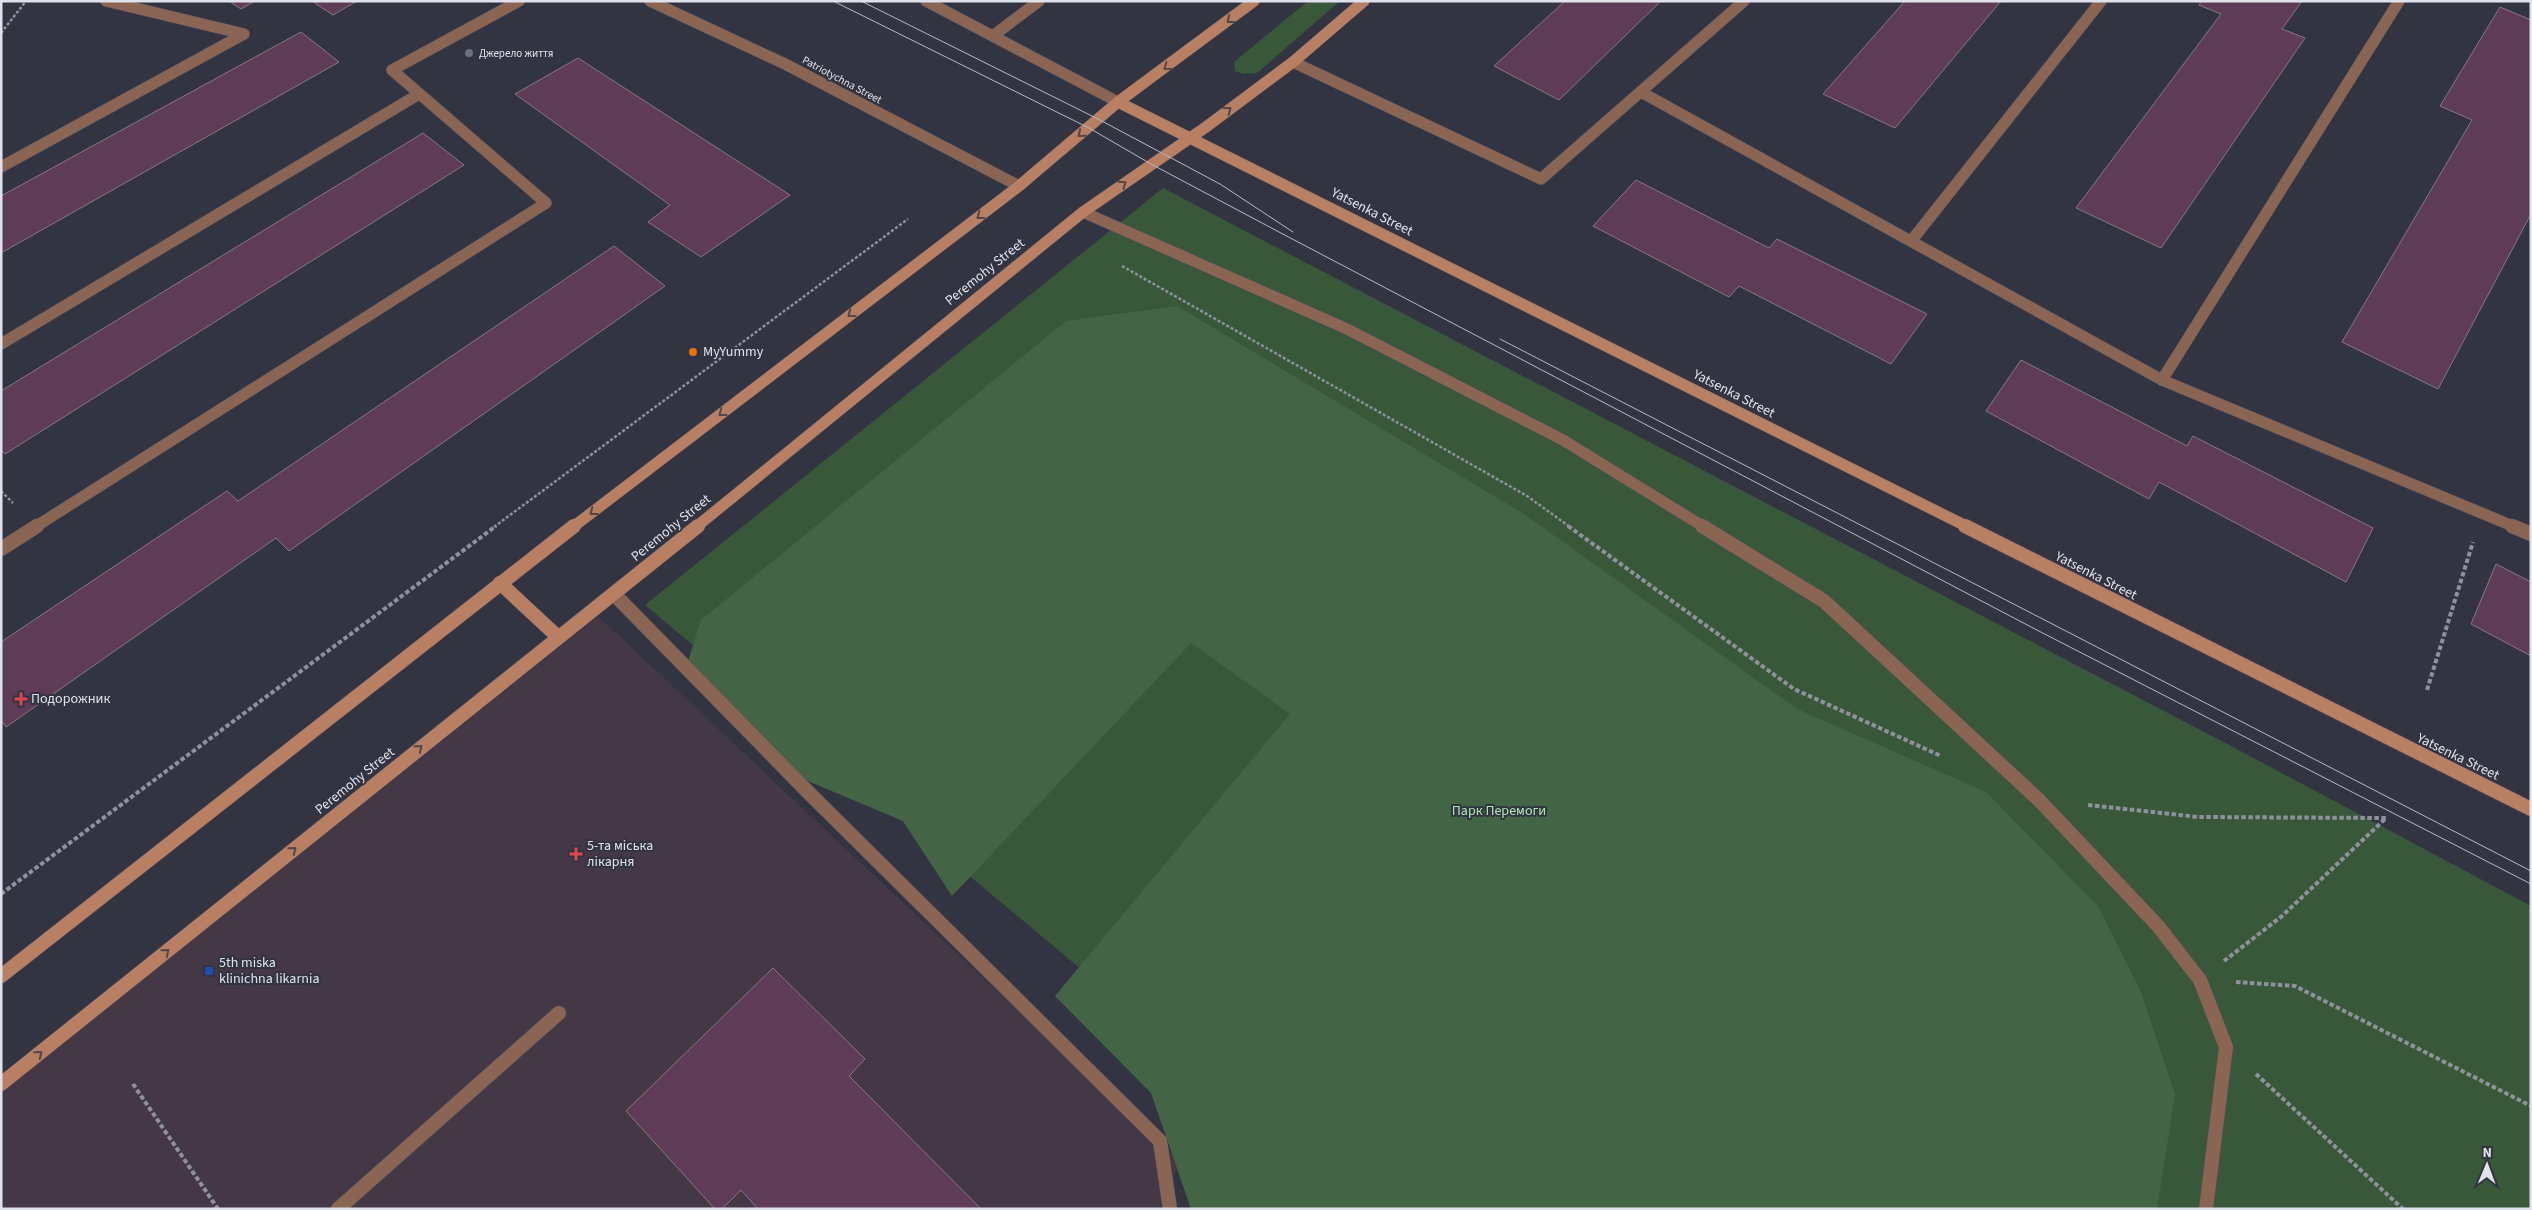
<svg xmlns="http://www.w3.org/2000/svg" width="2532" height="1210" font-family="'Source Sans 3',sans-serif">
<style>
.medical{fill:#443847}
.green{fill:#39583a}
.forest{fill:#446545}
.building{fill:#5e3c58;stroke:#877884}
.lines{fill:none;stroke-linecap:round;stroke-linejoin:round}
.service-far1-casing{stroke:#4e505d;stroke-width:12}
.service-casing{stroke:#4e505d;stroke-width:15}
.minor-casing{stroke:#4e505d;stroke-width:12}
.secondary-far1-casing{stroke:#4e505d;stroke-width:12}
.secondary-casing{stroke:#4e505d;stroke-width:15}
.path-far1{stroke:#8f919c;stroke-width:2.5;stroke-dasharray:3 2;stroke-linecap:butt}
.path{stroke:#8f919c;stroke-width:4;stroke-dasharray:4.5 2.5;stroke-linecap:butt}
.service-far1{stroke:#8a6553;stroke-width:11}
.service{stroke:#8a6553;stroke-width:14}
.minor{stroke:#8a6553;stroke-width:11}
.secondary-far1{stroke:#b97f62;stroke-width:11}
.secondary{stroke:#b97f62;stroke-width:14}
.tram{stroke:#b6b8c2;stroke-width:1}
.oneway{stroke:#54474a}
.worship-dot{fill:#6b7280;stroke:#323442;stroke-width:2}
.food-dot{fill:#e8710a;stroke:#323442;stroke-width:2}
.health-dot{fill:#e0444e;stroke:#323442;stroke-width:2}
.transit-dot{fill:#1a4fb4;stroke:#323442;stroke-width:2}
.labels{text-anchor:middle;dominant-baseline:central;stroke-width:4;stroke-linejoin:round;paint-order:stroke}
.far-poi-label{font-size:11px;fill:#e0e2eb;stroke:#323442;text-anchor:start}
.far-street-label{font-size:11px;fill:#e0e2eb;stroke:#323442}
.street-label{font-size:14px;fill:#e0e2eb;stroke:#323442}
.poi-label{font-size:14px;fill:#e0e2eb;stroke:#323442;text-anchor:start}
.park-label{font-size:14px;fill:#b0e7b1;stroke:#323442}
</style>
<rect width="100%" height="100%" fill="#323442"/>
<path class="medical" d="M 598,616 L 1180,1163 L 1158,1209 L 1,1209 L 1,1092 Z"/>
<g class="green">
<path d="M 1308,1 L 1340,1 L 1257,73 L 1243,74 L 1235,71 L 1234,62 Z"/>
<path d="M 1163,188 L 2231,746 L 2531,906 L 2531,1209 L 1250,1209 L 1191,1061 L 645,605 Z"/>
</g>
<path class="forest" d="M 1177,306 L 1524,514 L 1797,709 L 1986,792 L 2098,906 L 2141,992 L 2175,1094 L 2157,1209 L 1191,1209 L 1151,1093 L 1055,996 L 1290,714 L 1191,643 L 952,896 L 903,821 L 772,766 L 688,661 L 701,620 L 1066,321 Z"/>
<g class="building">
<path d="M 229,1 L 255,1 L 241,9 Z"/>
<path d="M 312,1 L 357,1 L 333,15 Z"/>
<path d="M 1565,1 L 1661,1 L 1559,100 L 1494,66 Z"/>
<path d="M 1905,1 L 2001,1 L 1895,128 L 1823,94 Z"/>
<path d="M 2202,1 L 2302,1 L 2282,29 L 2305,38 L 2161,248 L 2076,208 L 2221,14 L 2199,5 Z"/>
<path d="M 2500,7 L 2531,20 L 2531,214 L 2438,389 L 2342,342 L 2472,120 L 2440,106 Z"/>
<path d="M 301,32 L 339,62 L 1,253 L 1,196 Z"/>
<path d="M 578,58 L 790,195 L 701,257 L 648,222 L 670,205 L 515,94 Z"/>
<path d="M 423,133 L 464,165 L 5,454 L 1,450 L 1,391 Z"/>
<path d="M 1636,180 L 1769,248 L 1777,239 L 1927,314 L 1891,364 L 1739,286 L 1729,297 L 1593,226 Z"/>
<path d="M 614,246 L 665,286 L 289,551 L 276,538 L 6,727 L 1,720 L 1,642 L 227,491 L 238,501 Z"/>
<path d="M 2021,360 L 2187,446 L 2193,436 L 2373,528 L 2346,582 L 2159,482 L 2149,499 L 1986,411 Z"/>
<path d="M 2496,564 L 2531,582 L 2531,656 L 2471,624 Z"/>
<path d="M 773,968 L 865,1059 L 849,1076 L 981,1209 L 758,1209 L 741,1190 L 722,1209 L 715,1209 L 626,1111 Z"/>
</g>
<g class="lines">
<g class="service-far1-casing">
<g id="service-far1">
<path d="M 994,35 L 1039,1"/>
<path d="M 1293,62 L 1541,179 L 1744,1"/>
<path d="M 1641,92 L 2162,380 L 2515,527"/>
<path d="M 1,167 L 244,34 L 106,1"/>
<path d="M 1083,212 L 1347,329 L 1563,440 L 1704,527"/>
<path d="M 1912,240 L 2101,1"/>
<path d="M 1,344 L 419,94"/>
<path d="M 2162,380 L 2399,1"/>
<path d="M 35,527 L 546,203 L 392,70 L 519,1"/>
</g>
</g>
<g class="service-casing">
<g id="service">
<path d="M 1702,526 L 1824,601 L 2039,800 L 2158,926 L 2200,980 L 2226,1047 L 2206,1209"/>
<path d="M 2512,526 L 2531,534"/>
<path d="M 1,549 L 37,526"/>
<path d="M 614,594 L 808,792 L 1160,1141 L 1170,1209"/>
<path d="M 338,1209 L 559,1013"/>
</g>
</g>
<g class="minor-casing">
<g id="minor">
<path d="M 650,1 L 785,64 L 1019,186"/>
<path d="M 926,1 L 1118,102"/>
</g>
</g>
<g class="secondary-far1-casing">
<g id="secondary-far1">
<path d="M 1118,102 L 1968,527"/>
<path d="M 573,527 L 1019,186 L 1118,102 L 1254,1"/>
<path d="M 696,527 L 1083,212 L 1206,127 L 1293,62 L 1364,1"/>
</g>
</g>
<g class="secondary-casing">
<g id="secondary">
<path d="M 1965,526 L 2531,809"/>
<path d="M 500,583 L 558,637"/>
<path d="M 1,976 L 574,526"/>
<path d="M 1,1084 L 698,526"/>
</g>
</g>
<g class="path-far1">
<path d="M 1,33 L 26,1"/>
<path d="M 1122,266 L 1527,496 L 1570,527"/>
<path d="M 1,491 L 13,503"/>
<path d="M 494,527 L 908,219"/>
</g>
<g class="path">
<path d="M 1568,526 L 1794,689 L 1941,756"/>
<path d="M 2427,690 L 2473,542"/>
<path d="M 2088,805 L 2198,817 L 2387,818"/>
<path d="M 1,894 L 496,526"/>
<path d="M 2224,961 L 2282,916 L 2386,818"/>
<path d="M 2236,982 L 2295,986 L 2531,1106"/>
<path d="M 2256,1074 L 2403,1209"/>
<path d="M 133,1084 L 218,1209"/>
</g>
<use href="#service-far1" class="service-far1"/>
<use href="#service" class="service"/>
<use href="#minor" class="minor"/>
<use href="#secondary-far1" class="secondary-far1"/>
<use href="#secondary" class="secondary"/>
<g class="tram">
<path d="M 833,1 L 1089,128 L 1151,164 L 1279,232 L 2033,628 L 2531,884"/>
<path d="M 861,1 L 1098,119 L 1220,184 L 1293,232"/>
<path d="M 1500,339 L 2531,871"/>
</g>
</g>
<defs><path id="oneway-chevron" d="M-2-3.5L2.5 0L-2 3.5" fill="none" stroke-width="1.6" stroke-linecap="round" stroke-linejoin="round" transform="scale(1.25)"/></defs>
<g class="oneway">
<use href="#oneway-chevron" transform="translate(1230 20) rotate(142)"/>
<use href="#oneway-chevron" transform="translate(1167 67) rotate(144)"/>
<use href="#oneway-chevron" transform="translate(1228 110) rotate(-37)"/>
<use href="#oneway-chevron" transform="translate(1081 134) rotate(140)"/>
<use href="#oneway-chevron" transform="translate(1123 184) rotate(-35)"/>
<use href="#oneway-chevron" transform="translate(980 216) rotate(143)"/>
<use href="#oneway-chevron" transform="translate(851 314) rotate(143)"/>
<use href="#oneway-chevron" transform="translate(722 413) rotate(143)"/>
<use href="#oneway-chevron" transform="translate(593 512) rotate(143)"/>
<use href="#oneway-chevron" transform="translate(419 748) rotate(-39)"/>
<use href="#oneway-chevron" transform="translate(293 850) rotate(-39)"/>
<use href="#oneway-chevron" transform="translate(166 952) rotate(-39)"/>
<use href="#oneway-chevron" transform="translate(39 1054) rotate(-39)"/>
</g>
<circle class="worship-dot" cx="469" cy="53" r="5"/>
<circle class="food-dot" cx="693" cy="352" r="5"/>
<g class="health-dot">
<path d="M18.5 691.5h5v5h5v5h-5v5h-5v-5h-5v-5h5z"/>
<path d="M573.5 846.5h5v5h5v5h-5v5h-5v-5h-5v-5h5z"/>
</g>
<rect class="transit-dot" x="204" y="966" width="10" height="10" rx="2.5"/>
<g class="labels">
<g class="far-poi-label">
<text x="479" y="53">Джерело життя</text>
</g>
<g class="far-street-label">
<text transform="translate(842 80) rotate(28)">Patriotychna Street</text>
</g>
<g class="street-label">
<text transform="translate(1372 212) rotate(27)">Yatsenka Street</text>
<text transform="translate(985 272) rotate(-39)">Peremohy Street</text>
<text transform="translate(1734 394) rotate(27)">Yatsenka Street</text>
<text transform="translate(671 528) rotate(-39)">Peremohy Street</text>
<text transform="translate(2096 576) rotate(27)">Yatsenka Street</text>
<text transform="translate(2458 757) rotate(26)">Yatsenka Street</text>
<text transform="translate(355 781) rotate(-39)">Peremohy Street</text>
</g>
<g class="poi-label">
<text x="703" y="352">MyYummy</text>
<text x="31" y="699">Подорожник</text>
<text x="587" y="846">5-та міська<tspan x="587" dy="16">лікарня</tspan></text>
<text x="219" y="963">5th miska<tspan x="219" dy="16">klinichna likarnia</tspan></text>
</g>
<g class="park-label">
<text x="1499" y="811">Парк Перемоги</text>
</g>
</g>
<rect width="2532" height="1210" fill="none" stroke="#e0e2eb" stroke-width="5"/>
<g transform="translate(2487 1165) rotate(1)" stroke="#323442" stroke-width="4" paint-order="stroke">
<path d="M0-4L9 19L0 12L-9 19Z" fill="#e0e2eb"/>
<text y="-8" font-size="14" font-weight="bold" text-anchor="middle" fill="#e0e2eb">N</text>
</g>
</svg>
